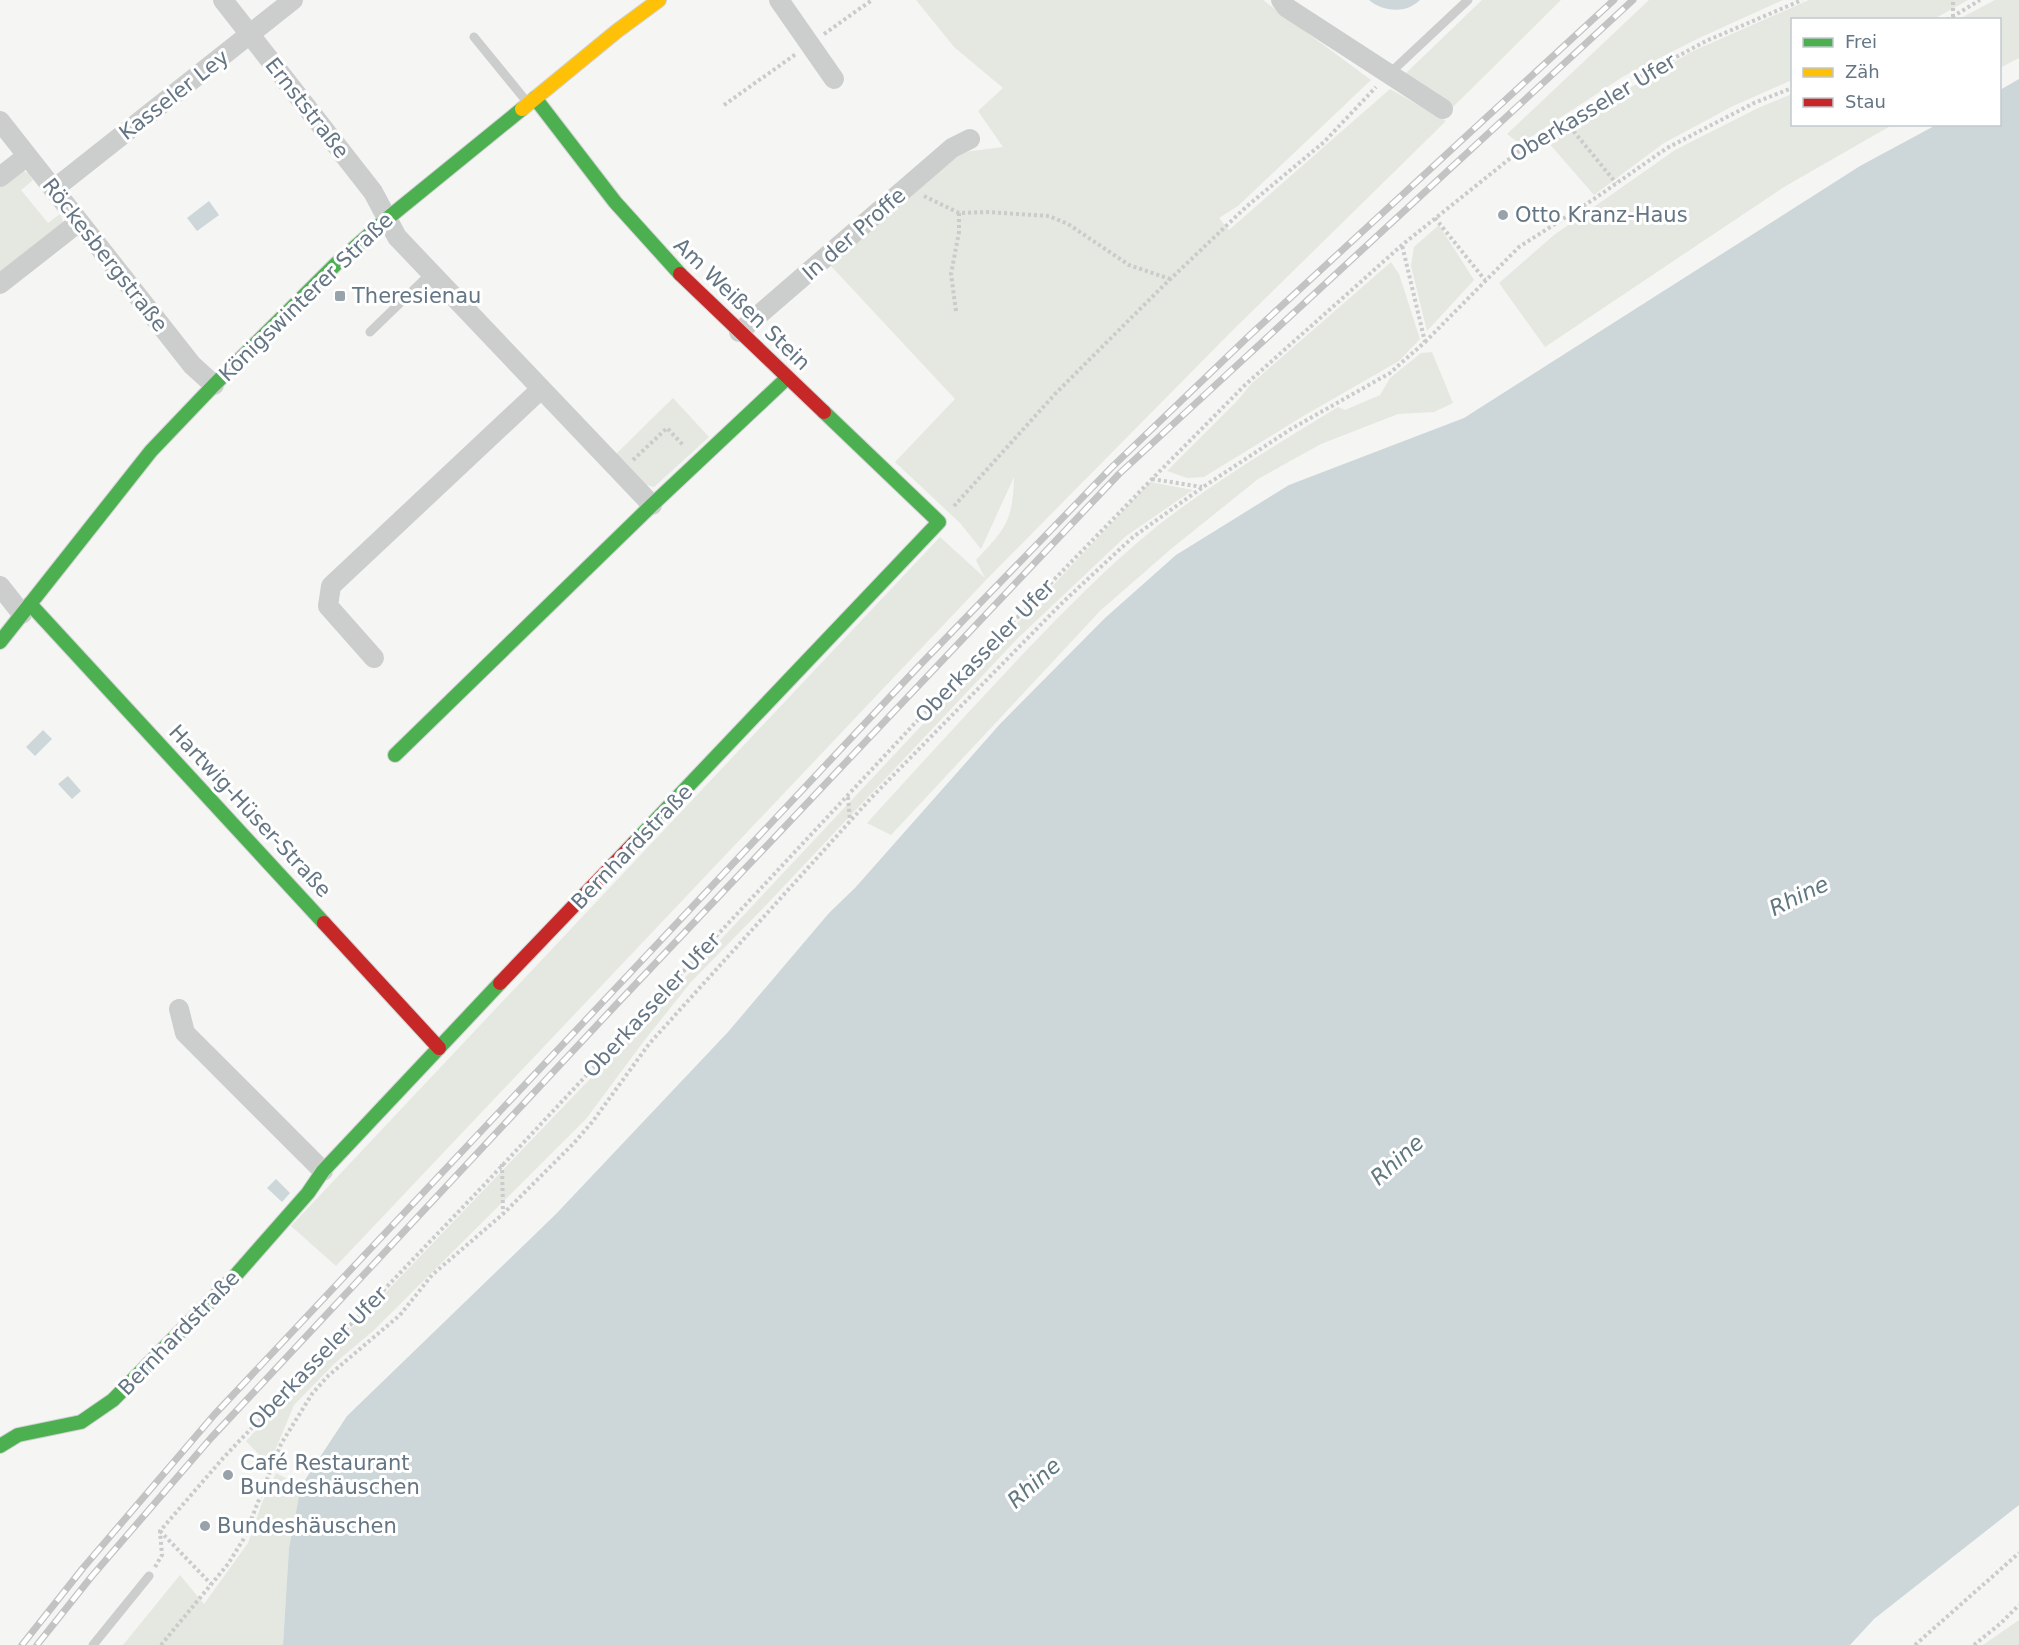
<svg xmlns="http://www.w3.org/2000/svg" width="2019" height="1645" font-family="'DejaVu Sans',sans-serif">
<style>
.green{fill:#e4e8e1}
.water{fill:#cdd6d8}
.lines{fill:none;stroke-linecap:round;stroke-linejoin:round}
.fast-casing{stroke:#d1d3d3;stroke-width:16}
.slow-casing{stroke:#d1d3d3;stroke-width:16}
.jam-casing{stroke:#d1d3d3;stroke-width:16}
.path{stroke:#cacbcb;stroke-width:4;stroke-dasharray:3 3;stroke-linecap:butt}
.lane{stroke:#cccece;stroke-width:9}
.street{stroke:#cccece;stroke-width:20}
.fast{stroke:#4caf50;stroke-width:14}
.slow{stroke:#ffc107;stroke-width:14}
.jam{stroke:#c62828;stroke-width:14}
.rail-casing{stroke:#c2c4c4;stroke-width:7}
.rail{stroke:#fff;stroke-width:4.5;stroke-dasharray:14;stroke-linecap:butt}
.poi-dot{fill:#97a2ab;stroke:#fff;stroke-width:2}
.labels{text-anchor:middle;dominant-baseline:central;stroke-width:6;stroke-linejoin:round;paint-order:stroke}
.street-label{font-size:21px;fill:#647584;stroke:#fff}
.poi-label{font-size:21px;fill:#647584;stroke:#fff;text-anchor:start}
.water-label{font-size:22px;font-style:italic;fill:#607780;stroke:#fff}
</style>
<rect width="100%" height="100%" fill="#f5f5f3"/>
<g class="green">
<path d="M 916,0 L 1263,0 L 1371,80 L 1238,206 L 1219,218 L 1229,230 L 1390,89 L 1446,121 L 1231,332 L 986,580 L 336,1266 L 291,1226 L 940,537 L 985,578 L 976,560 C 1005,529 1013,522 1014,477 L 981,549 L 960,523 L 895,462 L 955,399 L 830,265 L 957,153 L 1003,147 L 978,111 L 1003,88 L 954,47 Z"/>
<path d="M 1482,0 L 1561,0 L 1452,108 L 1404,75 Z"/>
<path d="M 1649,0 L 1783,0 L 1697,39 L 1624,76 L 1520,144 L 1507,134 Z"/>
<path d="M 1809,0 L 1968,0 L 1934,19 L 1792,20 L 1792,80 L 1733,106 L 1664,143 L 1594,195 L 1547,141 L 1628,89 L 1693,51 Z"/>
<path d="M 1995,0 L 2019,0 L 2019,58 L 2000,68 L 2000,20 L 1959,19 Z"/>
<path d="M 1792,94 L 1792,124 L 1892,125 L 1784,187 L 1545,347 L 1499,283 L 1554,235 L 1675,150 L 1758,108 Z"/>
<path d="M 23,171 L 29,173 L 33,180 L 21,190 L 48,223 L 60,214 L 63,222 L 62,227 L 0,278 L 0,184 Z"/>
<path d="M 1439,225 L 1474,280 L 1427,331 L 1411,266 L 1414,247 Z"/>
<path d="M 1391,262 L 1399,274 L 1420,339 L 1399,361 L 1305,415 L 1204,477 L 1187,478 L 1167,471 L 1238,400 L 1251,384 Z"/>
<path d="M 1432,352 L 1453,403 L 1434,412 L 1398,414 L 1321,444 L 1258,479 L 1171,549 L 1101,610 L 891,835 L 867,823 C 918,767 969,711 1021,656 C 1064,611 1108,566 1156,527 C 1213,482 1276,445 1338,407 L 1345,410 L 1380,395 L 1390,378 L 1421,353 Z"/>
<path d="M 673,398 L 709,437 L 654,487 C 637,484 626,467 615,455 Z"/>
<path d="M 1150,482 L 1193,490 L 1126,536 L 1018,638 L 769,902 L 691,982 L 644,1041 L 586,1119 L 374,1330 L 335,1363 L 294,1405 L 269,1465 L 246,1441 L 343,1337 L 588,1081 Z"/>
<path d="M 276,1473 L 301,1486 L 289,1548 L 283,1645 L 123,1645 L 180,1575 L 204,1604 L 248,1543 L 262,1503 Z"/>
<path d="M 2019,1620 L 2019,1645 L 1983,1645 Z"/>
</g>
<g class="water">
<path d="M 1369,0 L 1420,0 C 1406,14 1383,12 1369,0 Z"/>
<path d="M 2019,79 L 2019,1505 L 1874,1619 L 1850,1645 L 283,1645 L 289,1548 L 301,1486 L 347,1416 L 556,1214 L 728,1032 L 829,913 L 855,888 L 1000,724 L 1105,618 L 1176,555 L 1289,485 L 1464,418 L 1860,166 L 1936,125 L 2000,124 L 2000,90 Z"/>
<path d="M 209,201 L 219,215 L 197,231 L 187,218 Z"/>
<path d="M 43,730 L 52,739 L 35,756 L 26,747 Z"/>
<path d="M 68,776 L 81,791 L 72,799 L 58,784 Z"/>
<path d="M 276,1179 L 290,1193 L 282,1202 L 267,1188 Z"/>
</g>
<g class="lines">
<g class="fast-casing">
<g id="fast">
<path d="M 535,98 L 615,202 L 680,274"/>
<path d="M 30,604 L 324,923"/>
<path d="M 0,642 L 151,451 L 214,385 L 336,264 L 388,218 L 522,109"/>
<path d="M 395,755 L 652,505 L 787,378"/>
<path d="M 634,843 L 939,522 L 824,412"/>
<path d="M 0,1446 L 18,1435 L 81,1422 L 113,1400 L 235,1276 L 308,1193 L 323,1171 L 500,983"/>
</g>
</g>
<g class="slow-casing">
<path id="slow" d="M 522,109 L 617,31 L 659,0"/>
</g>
<g class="jam-casing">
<g id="jam">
<path d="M 680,274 L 824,412"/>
<path d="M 324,923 L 439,1048"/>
<path d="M 500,983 L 634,843"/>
</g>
</g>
<g class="path">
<path d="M 1953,17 L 1953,0"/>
<path d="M 1947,20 L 1980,0"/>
<path d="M 824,34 L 872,0"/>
<path d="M 724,105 L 796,54"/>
<path d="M 1566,122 L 1616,183"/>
<path d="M 924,196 L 959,213 L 987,212 L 1049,216 L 1068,224 L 1129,265 L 1170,279"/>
<path d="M 1435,218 L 1485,280"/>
<path d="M 956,311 L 951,274 L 959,232 L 959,213"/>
<path d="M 1425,342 L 1519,247 L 1594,199 L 1667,148 L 1754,103 L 1792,88"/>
<path d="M 633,460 L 667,428 L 683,445"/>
<path d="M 1152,479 L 1202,487"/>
<path d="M 954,506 L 1055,394 L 1162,287 L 1246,207 L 1324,142 L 1376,87"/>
<path d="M 848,797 L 850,821"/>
<path d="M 502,1164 L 503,1213"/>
<path d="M 160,1531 L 211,1584"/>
<path d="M 155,1567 L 162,1555 L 160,1531 L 224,1457 L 484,1185 L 931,706 L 1152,479 L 1245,385 L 1402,245 L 1518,152 L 1615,90 L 1706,41 L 1802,0"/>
<path d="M 161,1645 L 228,1564 L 243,1540 L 281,1444 L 312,1394 L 328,1376 L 400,1315 L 432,1275 L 503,1214 L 574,1143 L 593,1121 L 649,1044 L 871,798 L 1062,603 L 1133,537 L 1203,487 L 1291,429 L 1390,373 L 1425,342 L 1402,245"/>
<path d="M 1915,1645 L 2019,1553"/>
<path d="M 1974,1645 L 2001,1623 L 2019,1605"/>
</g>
<g class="lane">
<path d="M 474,37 L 527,102"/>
<path d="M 1389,74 L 1468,0"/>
<path d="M 370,332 L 431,273"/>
<path d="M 93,1645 L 149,1576"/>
</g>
<g class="street">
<path d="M 223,0 L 373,192 L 397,237 L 652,505"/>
<path d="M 779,0 L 834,79"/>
<path d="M 1281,0 L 1286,7 L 1443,109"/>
<path d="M 0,121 L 192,365 L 214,385"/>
<path d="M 0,177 L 27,156"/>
<path d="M 54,189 L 293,0"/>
<path d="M 0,284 L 79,222"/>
<path d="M 739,332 L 952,148 L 970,139"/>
<path d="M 0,586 L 22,614"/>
<path d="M 374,658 L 328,606 L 331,586 L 541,389"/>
<path d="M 179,1009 L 185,1033 L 323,1171"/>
</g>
<use href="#fast" class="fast"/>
<use href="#slow" class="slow"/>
<use href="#jam" class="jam"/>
<g class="rail-casing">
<g id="rail">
<path d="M 22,1645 L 83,1568 L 214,1415 L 918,667 L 1111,468 L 1250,335 L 1614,0"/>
<path d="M 37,1645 L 92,1576 L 211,1438 L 614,1007 L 1119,474 L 1633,0"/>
</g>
</g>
<use href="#rail" class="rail"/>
</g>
<g class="poi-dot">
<circle cx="1503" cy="215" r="6"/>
<rect x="334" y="290" width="12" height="12" rx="3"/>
<circle cx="228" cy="1475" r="6"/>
<circle cx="205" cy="1526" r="6"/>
</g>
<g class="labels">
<g class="street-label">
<text transform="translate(174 95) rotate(-38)">Kasseler Ley</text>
<text transform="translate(307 108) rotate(52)">Ernststraße</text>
<text transform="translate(1593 108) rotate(-31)">Oberkasseler Ufer</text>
<text transform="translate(854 234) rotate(-41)">In der Proffe</text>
<text transform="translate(105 255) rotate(52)">Röckesbergstraße</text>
<text transform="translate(306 297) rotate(-44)">Königswinterer Straße</text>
<text transform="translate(742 304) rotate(44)">Am Weißen Stein</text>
<text transform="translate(985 651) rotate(-46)">Oberkasseler Ufer</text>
<text transform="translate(250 811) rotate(47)">Hartwig-Hüser-Straße</text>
<text transform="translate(632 847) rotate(-46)">Bernhardstraße</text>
<text transform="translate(652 1005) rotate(-47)">Oberkasseler Ufer</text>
<text transform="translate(179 1333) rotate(-46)">Bernhardstraße</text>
<text transform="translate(318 1358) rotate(-46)">Oberkasseler Ufer</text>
</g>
<g class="poi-label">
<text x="1515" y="215">Otto Kranz-Haus</text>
<text x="352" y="296">Theresienau</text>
<text x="240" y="1463">Café Restaurant<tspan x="240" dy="24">Bundeshäuschen</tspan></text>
<text x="217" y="1526">Bundeshäuschen</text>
</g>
<g class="water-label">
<text transform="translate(1799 896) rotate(-26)">Rhine</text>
<text transform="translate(1397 1160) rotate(-42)">Rhine</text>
<text transform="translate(1034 1483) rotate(-42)">Rhine</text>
</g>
</g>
<rect x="1791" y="18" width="210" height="108" fill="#ffffff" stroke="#c1c8ce" stroke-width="1.5"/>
<rect x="1803" y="38" width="30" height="9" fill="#4caf50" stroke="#c1c8ce" stroke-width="1.5"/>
<text x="1845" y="48" font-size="18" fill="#647584">Frei</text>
<rect x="1803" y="68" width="30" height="9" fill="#ffc107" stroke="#c1c8ce" stroke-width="1.5"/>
<text x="1845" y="78" font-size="18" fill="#647584">Zäh</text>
<rect x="1803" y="98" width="30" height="9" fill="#c62828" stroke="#c1c8ce" stroke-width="1.5"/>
<text x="1845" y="108" font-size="18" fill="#647584">Stau</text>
</svg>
